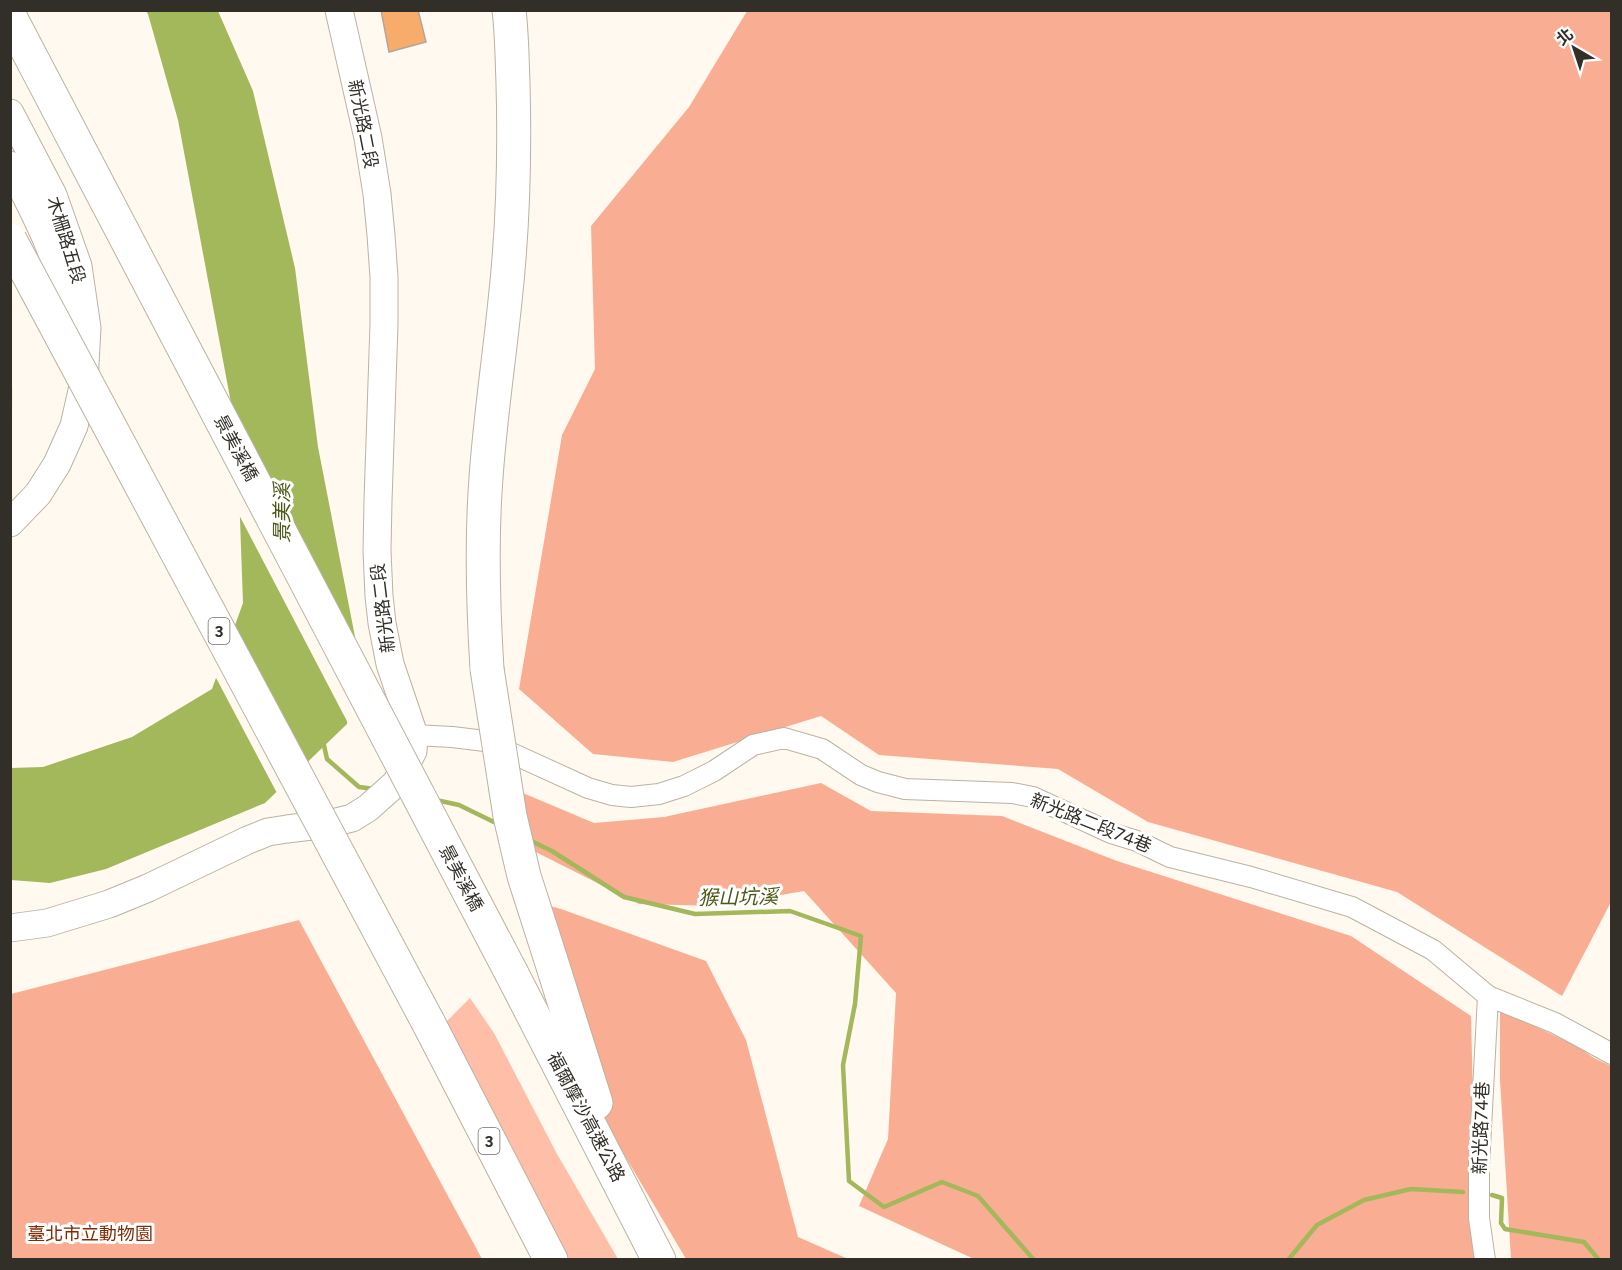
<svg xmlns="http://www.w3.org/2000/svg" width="1622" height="1270" font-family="Figtree,'Noto Sans TC',sans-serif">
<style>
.built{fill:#fdefd7}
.green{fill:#febea7}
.forest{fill:#f9ae93}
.water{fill:#a3b75b}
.pier{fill:#fff9ef}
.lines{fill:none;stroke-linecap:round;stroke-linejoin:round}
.stream{stroke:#a3b75b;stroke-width:4.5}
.building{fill:#f8ac6c;stroke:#b4a599;stroke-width:1.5}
.street-casing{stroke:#bcb2a2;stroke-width:22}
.secondary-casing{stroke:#bcb2a2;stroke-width:29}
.highway-casing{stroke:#bcb2a2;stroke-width:35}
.street{stroke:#fff;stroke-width:20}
.secondary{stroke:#fff;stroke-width:27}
.highway{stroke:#fff;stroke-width:33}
.highway-bridge-casing{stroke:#bcb2a2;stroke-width:35;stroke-linecap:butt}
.highway-bridge{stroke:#fff;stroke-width:33}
.labels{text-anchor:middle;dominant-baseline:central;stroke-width:6;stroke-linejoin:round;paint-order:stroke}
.shield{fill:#fff;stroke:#706d68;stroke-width:1.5}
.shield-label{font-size:16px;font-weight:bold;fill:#322e28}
.street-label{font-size:18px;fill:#322e28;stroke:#fff}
.park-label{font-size:18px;fill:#7d2d08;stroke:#fff}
.water-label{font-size:20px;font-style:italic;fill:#4c5815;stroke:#fff}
</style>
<rect width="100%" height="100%" fill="#fff9ef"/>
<path class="built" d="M 10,384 L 13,388 L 11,463 L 10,463 Z"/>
<path class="green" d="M 470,998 L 494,1033 L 557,1154 L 618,1259 L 565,1259 L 443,1025 Z"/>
<g class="forest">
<path d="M 747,11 L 1611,11 L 1611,902 L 1562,996 L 1397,892 L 1148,822 L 1058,769 L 879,755 L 821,716 L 673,762 L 593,754 L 519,689 L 562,435 L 595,369 L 591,226 L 689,107 Z"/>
<path d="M 821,783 L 871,811 L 1002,816 L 1117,861 L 1351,936 L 1471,1016 L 1477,1259 L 974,1259 L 859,1206 L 888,1139 L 896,993 L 804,891 L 718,906 L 639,904 L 508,838 L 504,785 L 594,823 L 664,817 Z"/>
<path d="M 522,898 L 561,909 L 706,961 L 746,1040 L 798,1237 L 848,1259 L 686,1259 L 606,1124 Z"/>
<path d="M 299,920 L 482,1259 L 11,1259 L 11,994 Z"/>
<path d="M 1500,1009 L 1578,1047 L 1594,1058 L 1611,1066 L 1611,1259 L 1511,1259 L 1500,1080 Z"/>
</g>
<path class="water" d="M 146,11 L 218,11 L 253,91 L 295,268 L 318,447 L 357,647 L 347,724 L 265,803 L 106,869 L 50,883 L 11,880 L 10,768 L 43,767 L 132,737 L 212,689 L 243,603 L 237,435 L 178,120 L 148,14 Z"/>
<g class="pier">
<path d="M 234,435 L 358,659 L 349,725 L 237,511 Z"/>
<path d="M 232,625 L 307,766 L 278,795 L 214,674 Z"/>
</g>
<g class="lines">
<g class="stream">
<path d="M 323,741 L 327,759 L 359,787 L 374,789"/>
<path d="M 436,800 L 459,805 L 500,825"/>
<path d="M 529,840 L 552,851 L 624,897 L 695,914 L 790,911 L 861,936 L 855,1004 L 843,1065 L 849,1181 L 884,1207 L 942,1182 L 978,1196 L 1034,1260"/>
<path d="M 1492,1195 L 1502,1198 L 1501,1223 L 1505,1229 L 1584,1242 L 1599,1260"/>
<path d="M 1288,1260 L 1317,1225 L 1364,1200 L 1411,1189 L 1463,1192"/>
</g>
</g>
<path class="building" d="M 381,10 L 418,10 L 426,42 L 389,52 Z"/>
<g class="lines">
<g class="street-casing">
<g id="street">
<path d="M 414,735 L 452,737 L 485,741 L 588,788 L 612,795 L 631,797 L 659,794 L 684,786 L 714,771 L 753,745 L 784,738 L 822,749 L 861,775 L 878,782 L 905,789 L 1012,793 L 1033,797 L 1111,833 L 1137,841 L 1170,857 L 1251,877 L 1352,907 L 1433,950 L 1488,996 L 1555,1023 L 1612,1054"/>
<path d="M 1485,1260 L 1479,1218 L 1479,1166 L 1488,996"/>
</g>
</g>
<g class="secondary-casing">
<g id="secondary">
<path d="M 10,113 L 53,195 L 78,266 L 87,328 L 84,382 L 74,426 L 57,464 L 38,494 L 10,523"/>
<path d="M 10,165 C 36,215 65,268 69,325"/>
<path d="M 10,928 L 47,923 L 109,904 L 148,888 L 248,840 L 268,832 L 287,829 L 328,824 L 352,818 L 368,808 L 396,783 L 413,751 L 414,735 L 390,664 L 382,623 L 379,596 L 377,551 L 378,501 L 384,324 L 384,277 L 381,235 L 377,194 L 368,138 L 339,10"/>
</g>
</g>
<g class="highway-casing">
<g id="highway">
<path d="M 487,669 C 483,605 481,542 486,478 C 490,419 499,360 505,301 C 513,229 515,156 513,83 C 512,59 512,35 509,10"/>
<path d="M 550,957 L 596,1103"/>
<path d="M 512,974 L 659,1260"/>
<path d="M 428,1022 L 551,1260"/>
</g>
</g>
<use href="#street" class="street"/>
<use href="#secondary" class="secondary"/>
<use href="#highway" class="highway"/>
<g class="highway-bridge-casing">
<g id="highway-bridge">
<path d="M 10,17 L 512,974"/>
<path d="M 10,240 L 428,1022"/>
<path d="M 487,669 L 510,816 L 524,876 L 550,957"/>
</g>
</g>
<use href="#highway-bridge" class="highway-bridge"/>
</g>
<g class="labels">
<g class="shield">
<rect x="208.5" y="618" width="21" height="26" rx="4.5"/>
<rect x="478.5" y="1128" width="21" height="26" rx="4.5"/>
</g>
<g class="shield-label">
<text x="219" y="631">3</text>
<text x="489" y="1141">3</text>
</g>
<g class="street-label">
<text transform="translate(363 124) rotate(79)">新光路二段</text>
<text transform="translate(66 240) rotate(73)">木柵路五段</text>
<text transform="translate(236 448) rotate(62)">景美溪橋</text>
<text transform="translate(383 608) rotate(-97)">新光路二段</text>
<text transform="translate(1091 823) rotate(22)">新光路二段74巷</text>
<text transform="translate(461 878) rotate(62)">景美溪橋</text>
<text transform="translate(586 1117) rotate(62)">福爾摩沙高速公路</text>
<text transform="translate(1481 1128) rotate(-88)">新光路74巷</text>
</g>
<g class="park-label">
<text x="90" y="1234">臺北市立動物園</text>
</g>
<g class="water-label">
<text transform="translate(282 513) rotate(-90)">景美溪</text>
<text transform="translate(738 897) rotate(-1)">猴山坑溪</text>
</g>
</g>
<rect width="1622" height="1270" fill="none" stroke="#322e28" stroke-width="24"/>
<g transform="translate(1574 48) rotate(321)" stroke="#ffffff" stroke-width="4.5" paint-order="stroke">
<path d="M0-4.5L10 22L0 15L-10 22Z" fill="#322e28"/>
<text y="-9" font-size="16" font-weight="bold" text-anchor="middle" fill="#322e28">北</text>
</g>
</svg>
